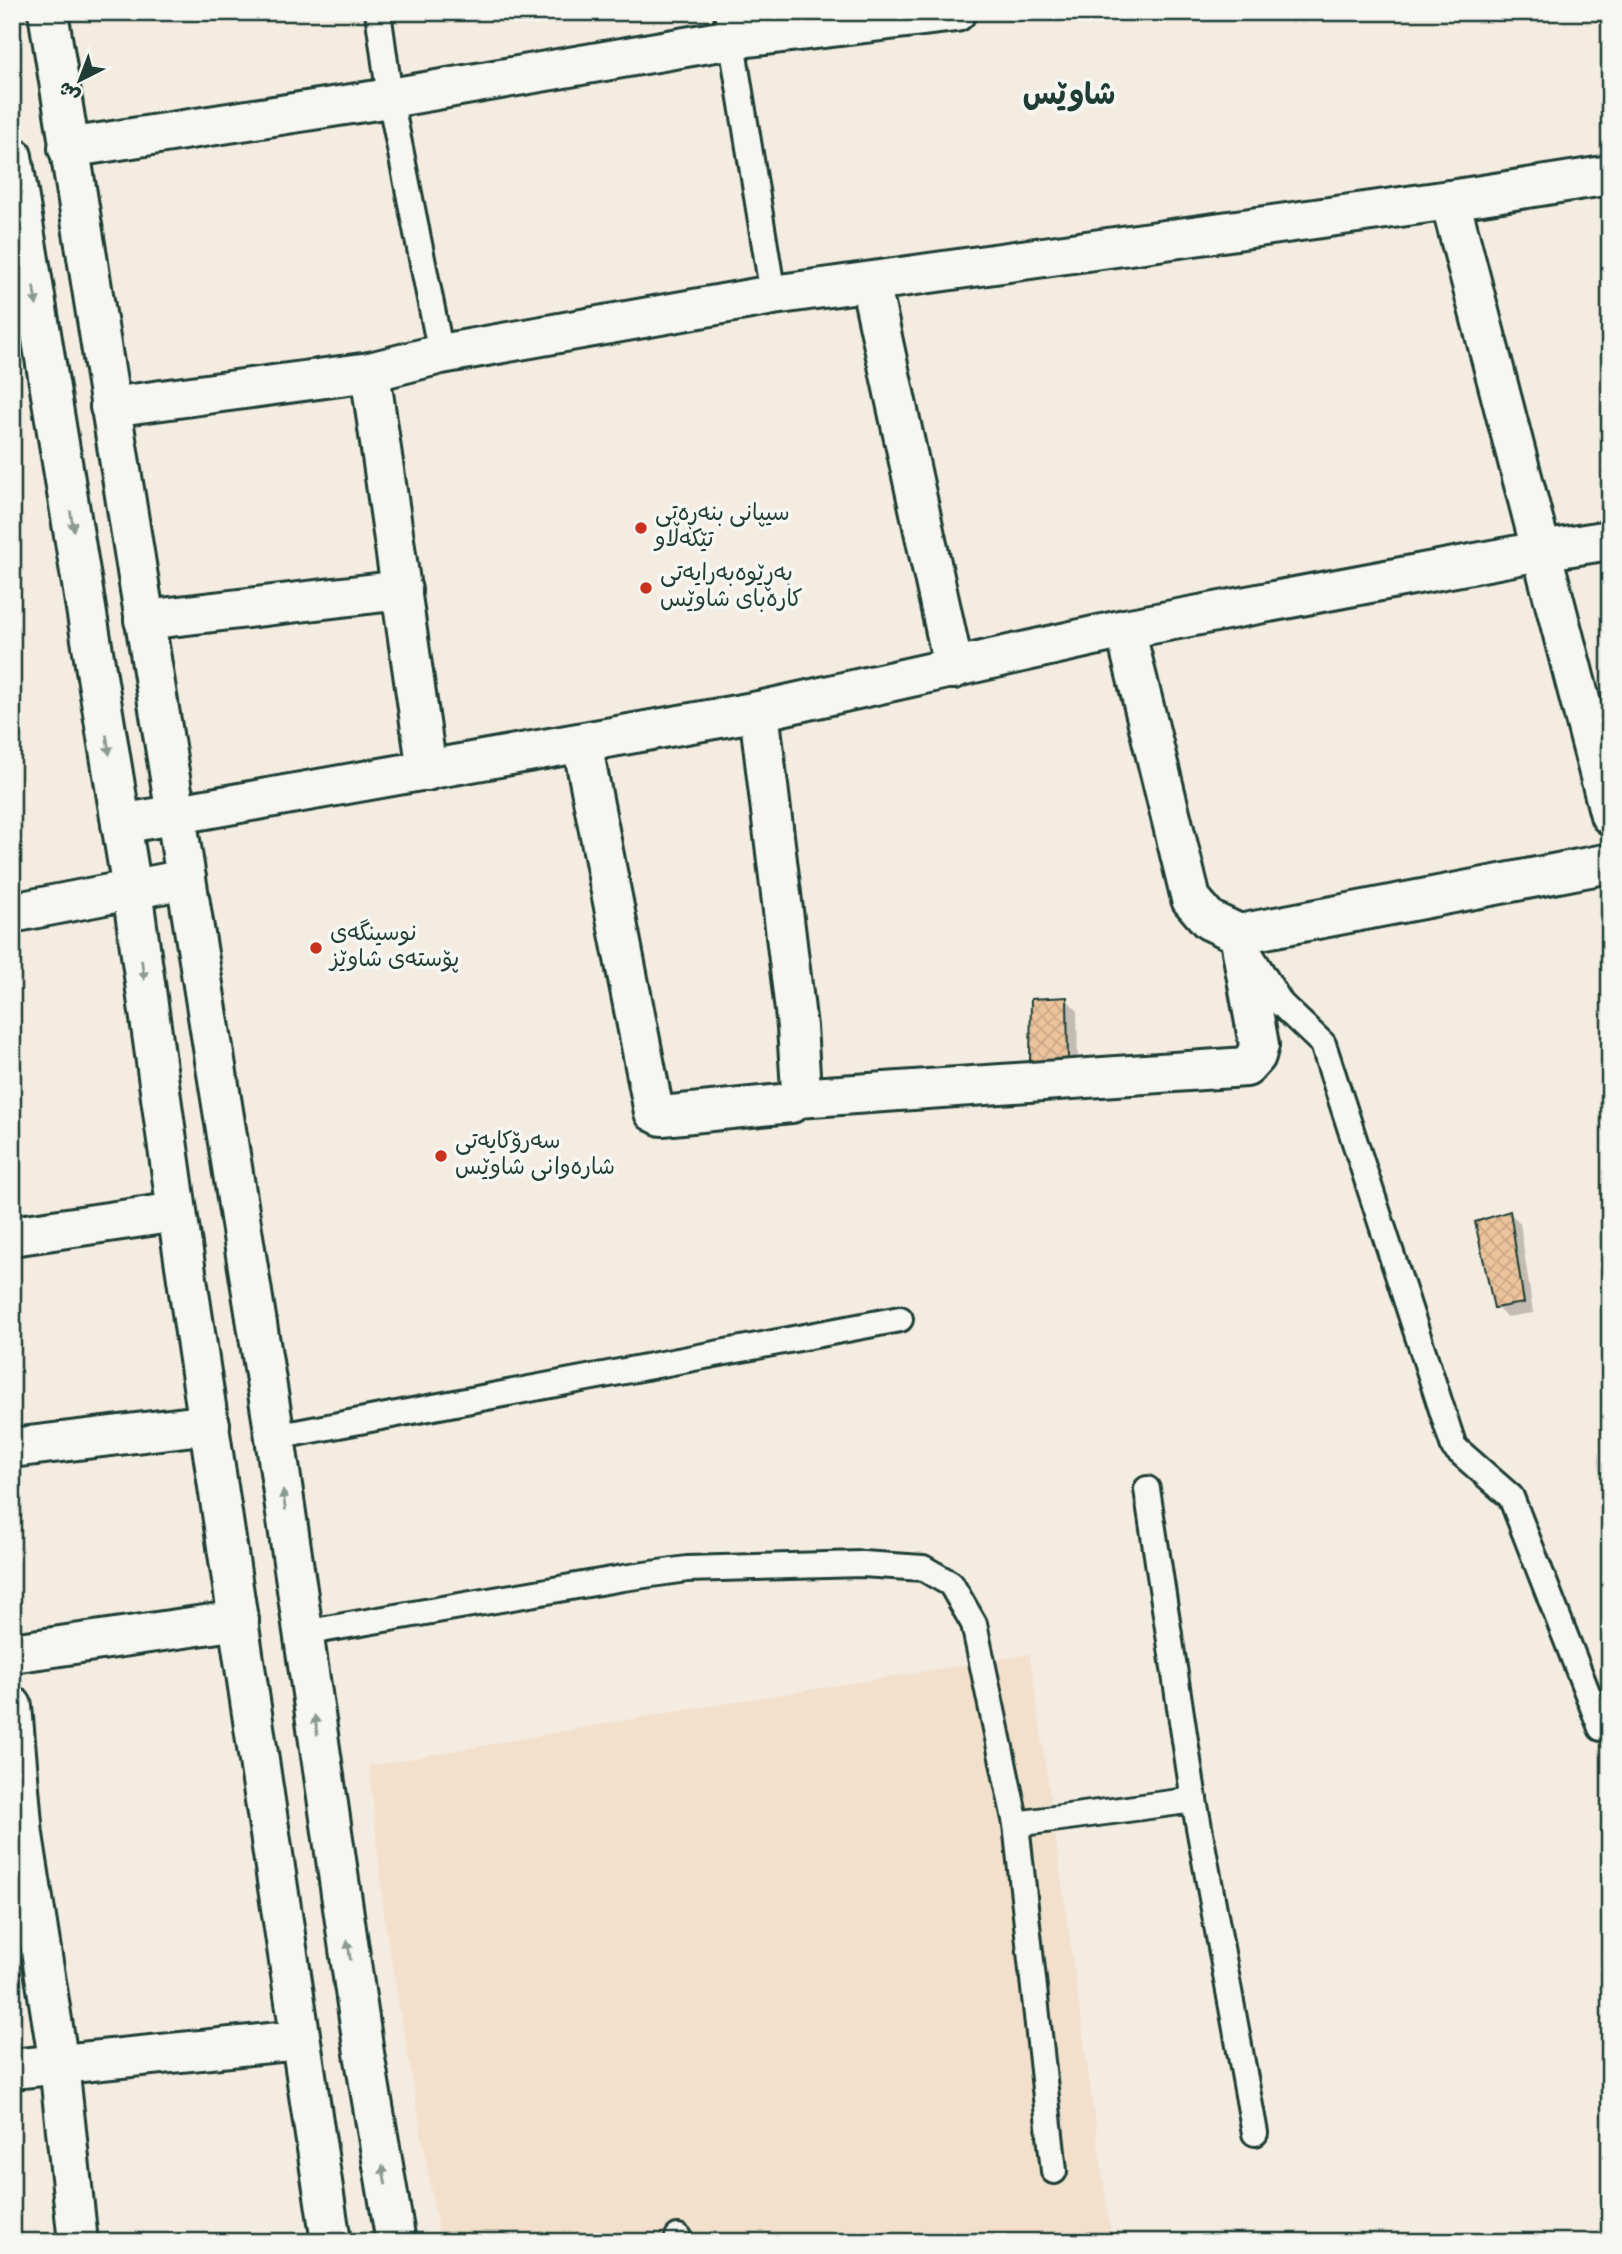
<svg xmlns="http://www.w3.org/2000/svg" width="1622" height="2254" font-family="'Gochi Hand','Playpen Sans Arabic',sans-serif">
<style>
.built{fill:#f2e0cc}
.shadow{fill:#0003}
.building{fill:url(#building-cross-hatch);stroke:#1f3d34;stroke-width:2}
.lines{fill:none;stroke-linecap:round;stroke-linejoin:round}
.service-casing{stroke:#1f3d34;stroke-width:30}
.minor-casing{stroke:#1f3d34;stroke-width:44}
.tertiary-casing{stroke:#1f3d34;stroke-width:44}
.service{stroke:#f6f6f2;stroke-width:24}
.minor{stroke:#f6f6f2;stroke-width:38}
.tertiary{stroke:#f6f6f2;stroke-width:38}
.oneway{fill:#8a9a93}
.poi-dot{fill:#c8321e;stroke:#f6f6f2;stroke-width:2.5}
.labels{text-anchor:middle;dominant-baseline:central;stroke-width:7;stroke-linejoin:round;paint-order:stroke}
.poi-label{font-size:23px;fill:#1f3d34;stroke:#f6f6f2;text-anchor:start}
.district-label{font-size:30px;font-weight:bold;fill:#1f3d34;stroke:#f6f6f2}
</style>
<defs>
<pattern id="building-cross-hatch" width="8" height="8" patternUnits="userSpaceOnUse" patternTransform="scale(1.75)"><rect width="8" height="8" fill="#ecc49c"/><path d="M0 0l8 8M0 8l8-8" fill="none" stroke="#caa987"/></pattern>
</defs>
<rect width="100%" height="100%" fill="#f4ece1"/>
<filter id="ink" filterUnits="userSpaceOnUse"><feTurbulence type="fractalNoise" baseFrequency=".0143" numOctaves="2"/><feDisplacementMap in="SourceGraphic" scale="14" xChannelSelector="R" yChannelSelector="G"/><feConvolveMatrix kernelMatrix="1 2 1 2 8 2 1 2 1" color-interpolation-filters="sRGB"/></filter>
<g filter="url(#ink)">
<path class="built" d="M 1030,1654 L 1112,2242 L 440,2242 L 385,1923 L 369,1766 L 654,1715 Z"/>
<g class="shadow">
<path d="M 1066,999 L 1077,1010 L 1078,1072 L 1042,1070 L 1031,1060 Z"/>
<path d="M 1510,1213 L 1520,1223 L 1533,1313 L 1506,1317 L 1496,1307 Z"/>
</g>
<g class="building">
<path d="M 1067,997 L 1068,1062 L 1030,1061 L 1031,999 Z"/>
<path d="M 1510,1211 L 1524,1303 L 1494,1308 L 1475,1222 Z"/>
</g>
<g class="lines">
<g class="service-casing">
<g id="service">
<path d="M 378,12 L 390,98 L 441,354"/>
<path d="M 727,12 L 773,295"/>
<path d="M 1250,953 L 1281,1004 L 1323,1044 L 1454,1447 L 1511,1497 L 1601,1728"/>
<path d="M 275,1437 L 900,1319"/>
<path d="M 1147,1489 L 1194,1800"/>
<path d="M 303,1633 L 623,1578 L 687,1569 L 862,1564 L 923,1568 L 951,1584 L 974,1624 L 1016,1824 L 1054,2171"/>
<path d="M 1016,1824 L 1194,1800 L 1255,2133"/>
<path d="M 678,2237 L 678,2242"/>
</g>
</g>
<g class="minor-casing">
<g id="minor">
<path d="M 68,148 L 390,98 L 732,39 L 956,12"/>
<path d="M 1450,200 L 1610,815"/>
<path d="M 870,282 L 954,669"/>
<path d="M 370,372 L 427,771"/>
<path d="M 110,407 L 370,372 L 441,354 L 773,295 L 1450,200 L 1610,175"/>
<path d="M 144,620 L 402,590"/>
<path d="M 1125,629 L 1191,899 L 1209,920 L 1239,934 L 1610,863"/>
<path d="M 582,743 L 654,1112 L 662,1116 L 791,1103 L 797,1098 L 801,1090 L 797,1027 L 759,711"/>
<path d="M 121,824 L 759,711 L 1125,629 L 1540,551 L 1610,540"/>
<path d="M 12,913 L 186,879"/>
<path d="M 797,1098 L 1246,1067 L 1256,1056 L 1259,1045 L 1239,934"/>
<path d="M 12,1236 L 177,1212"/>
<path d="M 12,1448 L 210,1424"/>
<path d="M 12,1653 L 239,1620"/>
<path d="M 12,1706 L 23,1835 L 59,2065 L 78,2242"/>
<path d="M 12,2069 L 299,2040"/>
</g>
</g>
<g class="tertiary-casing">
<g id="tertiary">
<path d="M 48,12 L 275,1437 L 364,2053 L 396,2242"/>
<path d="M 12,156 L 132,890 L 177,1212 L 331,2242"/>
</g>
</g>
<use href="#service" class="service"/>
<use href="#minor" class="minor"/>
<use href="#tertiary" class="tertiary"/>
</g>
<defs><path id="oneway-solid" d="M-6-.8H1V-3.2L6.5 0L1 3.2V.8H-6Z" transform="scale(1.75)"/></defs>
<g class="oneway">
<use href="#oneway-solid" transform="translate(35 296) rotate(81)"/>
<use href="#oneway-solid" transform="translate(72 521) rotate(81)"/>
<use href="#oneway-solid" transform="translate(108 745) rotate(81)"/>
<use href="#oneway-solid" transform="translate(143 970) rotate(82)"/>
<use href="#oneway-solid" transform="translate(284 1500) rotate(-98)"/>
<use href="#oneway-solid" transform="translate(316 1725) rotate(-98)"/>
<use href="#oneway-solid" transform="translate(349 1950) rotate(-98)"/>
<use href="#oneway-solid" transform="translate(384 2175) rotate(-100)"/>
</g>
</g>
<g class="poi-dot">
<circle cx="641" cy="528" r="7"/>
<circle cx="646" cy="588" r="7"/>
<circle cx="316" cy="948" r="7"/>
<circle cx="441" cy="1156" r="7"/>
</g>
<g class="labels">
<g class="poi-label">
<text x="655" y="515">سیپانی بنەڕەتی<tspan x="655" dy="26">تێکەڵاو</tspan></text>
<text x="660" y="575">بەڕێوەبەرایەتی<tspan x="660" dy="26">کارەبای شاوێس</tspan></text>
<text x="330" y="935">نوسینگەی<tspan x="330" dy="26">پۆستەی شاوێز</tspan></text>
<text x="455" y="1143">سەرۆکایەتی<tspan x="455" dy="26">شارەوانی شاوێس</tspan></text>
</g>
<g class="district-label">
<text x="1069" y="98">شاوێس</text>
</g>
</g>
<rect width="1622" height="2254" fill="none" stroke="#f6f6f2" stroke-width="42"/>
<rect x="21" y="21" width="1580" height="2212" fill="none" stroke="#1f3d34" stroke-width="2.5" filter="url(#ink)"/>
<g transform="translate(80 80) rotate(222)" stroke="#f6f6f2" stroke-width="5" paint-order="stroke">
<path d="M0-5L12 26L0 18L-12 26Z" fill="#1f3d34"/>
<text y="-10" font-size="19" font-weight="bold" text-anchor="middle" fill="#1f3d34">ش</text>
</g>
</svg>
